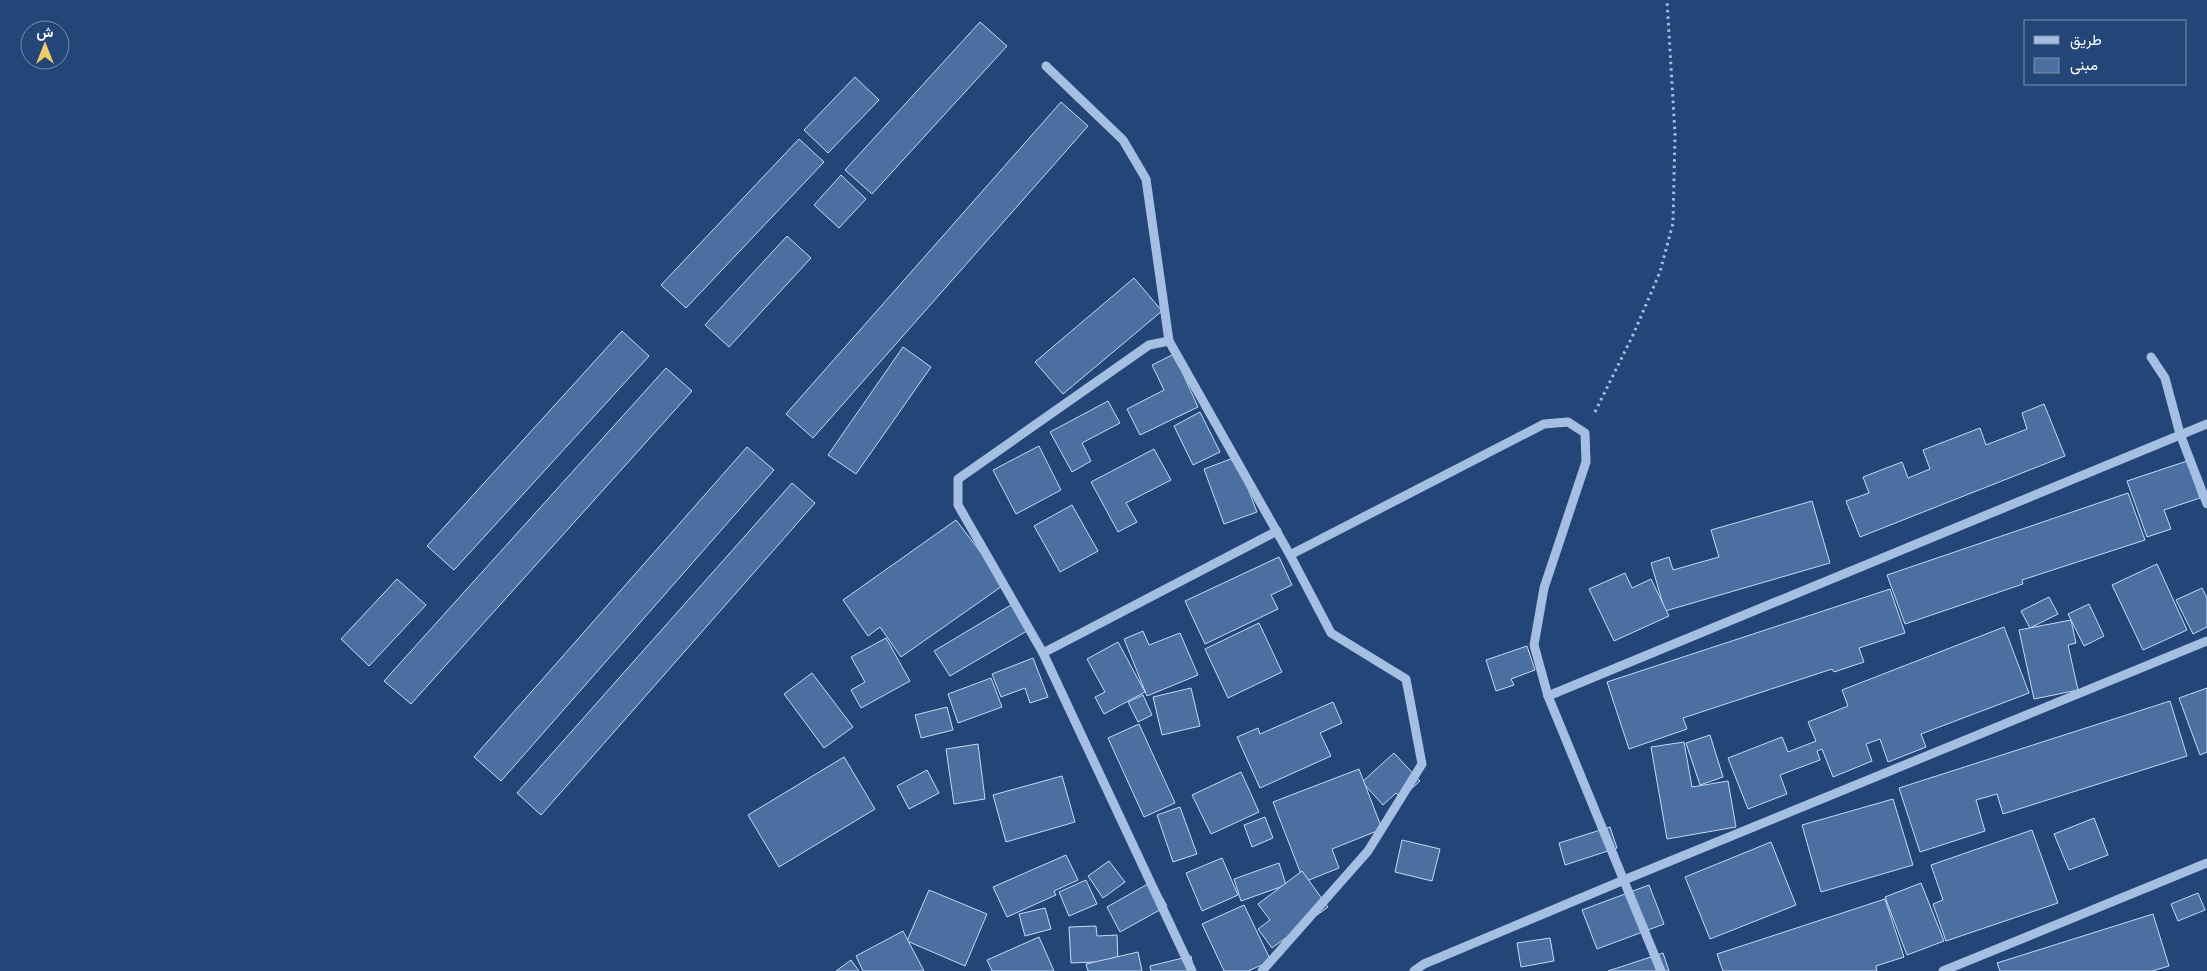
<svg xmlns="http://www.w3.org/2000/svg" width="2207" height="971" font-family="Karla,Vazirmatn,sans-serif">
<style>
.building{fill:#4c6fa1;stroke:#c7d9f3}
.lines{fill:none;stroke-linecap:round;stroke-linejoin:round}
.path{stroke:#a5bfe3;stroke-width:3;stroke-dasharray:2.5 4;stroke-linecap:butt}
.minor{stroke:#a5bfe3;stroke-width:9}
</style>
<rect width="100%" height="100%" fill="#244577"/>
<g class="building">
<path d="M 980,22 L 1007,46 L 872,194 L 845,170 Z"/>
<path d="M 855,77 L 879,100 L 828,153 L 804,130 Z"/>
<path d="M 1061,102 L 1088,126 L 813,438 L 786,414 Z"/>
<path d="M 799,139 L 824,162 L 686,308 L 661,285 Z"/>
<path d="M 841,175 L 866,199 L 839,228 L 814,205 Z"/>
<path d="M 787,236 L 811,258 L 729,347 L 705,325 Z"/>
<path d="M 1134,278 L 1162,311 L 1063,394 L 1035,362 Z"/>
<path d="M 622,331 L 649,356 L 454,570 L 427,546 Z"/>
<path d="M 903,347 L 931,367 L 856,474 L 828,455 Z"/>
<path d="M 1174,354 L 1198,407 L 1140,435 L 1127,409 L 1164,390 L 1152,365 Z"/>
<path d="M 666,368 L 692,391 L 411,704 L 384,681 Z"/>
<path d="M 1108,401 L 1120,423 L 1082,443 L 1091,461 L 1072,472 L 1050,432 Z"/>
<path d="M 2044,404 L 2065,456 L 1860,537 L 1846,501 L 1869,493 L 1863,477 L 1902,462 L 1908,478 L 1930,469 L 1923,450 L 1980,428 L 1986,445 L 2027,429 L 2022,413 Z"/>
<path d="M 1200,412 L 1220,452 L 1193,465 L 1174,426 Z"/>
<path d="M 1039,446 L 1061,490 L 1016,514 L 993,470 Z"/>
<path d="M 747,447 L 774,470 L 501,781 L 474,757 Z"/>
<path d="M 1154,449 L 1171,480 L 1126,503 L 1137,522 L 1118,532 L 1091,482 Z"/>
<path d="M 1236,457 L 1257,512 L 1224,524 L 1204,469 Z"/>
<path d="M 2187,461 L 2200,498 L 2164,510 L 2171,529 L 2147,537 L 2127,481 Z"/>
<path d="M 792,483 L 815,503 L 541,815 L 517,793 Z"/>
<path d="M 2128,493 L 2145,540 L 2022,580 L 2023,584 L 1905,624 L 1887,575 Z"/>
<path d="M 1812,501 L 1830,563 L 1665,611 L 1651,563 L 1669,557 L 1673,570 L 1719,557 L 1711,530 Z"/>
<path d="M 1072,505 L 1098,551 L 1060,572 L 1034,526 Z"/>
<path d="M 956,520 L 1005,584 L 901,657 L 880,627 L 868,636 L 843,600 Z"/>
<path d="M 1279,557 L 1292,585 L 1271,595 L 1278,609 L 1205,644 L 1185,601 Z"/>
<path d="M 2157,564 L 2187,630 L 2143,650 L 2112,585 Z"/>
<path d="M 1625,573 L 1632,588 L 1651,579 L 1669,616 L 1614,641 L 1589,589 Z"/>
<path d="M 397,579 L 426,605 L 369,666 L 341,639 Z"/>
<path d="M 2202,588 L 2207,598 L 2207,627 L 2193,634 L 2176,600 Z"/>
<path d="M 1890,589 L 1905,633 L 1859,648 L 1864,662 L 1834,672 L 1832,669 L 1683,718 L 1687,729 L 1629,749 L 1607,682 Z"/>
<path d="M 2049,597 L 2058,614 L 2030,628 L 2021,611 Z"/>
<path d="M 1016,602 L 1032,628 L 950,676 L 934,651 Z"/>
<path d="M 2089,604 L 2104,636 L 2084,646 L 2068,614 Z"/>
<path d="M 2071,620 L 2076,643 L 2068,645 L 2078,690 L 2034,699 L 2019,630 Z"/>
<path d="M 1259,623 L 1282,672 L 1228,698 L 1205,649 Z"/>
<path d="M 2004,627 L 2029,693 L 1921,734 L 1926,747 L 1888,762 L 1880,739 L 1866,744 L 1872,761 L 1833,777 L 1822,749 L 1817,751 L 1820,760 L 1780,775 L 1787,794 L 1748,809 L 1728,758 L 1782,737 L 1788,752 L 1816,741 L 1808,722 L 1848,706 L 1842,690 Z"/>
<path d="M 1143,631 L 1149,645 L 1180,633 L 1198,675 L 1147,696 L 1124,639 Z"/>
<path d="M 886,638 L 910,681 L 861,708 L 851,690 L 865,682 L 851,657 Z"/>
<path d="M 1118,642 L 1145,692 L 1104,714 L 1095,697 L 1105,692 L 1087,659 Z"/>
<path d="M 1527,646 L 1535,670 L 1511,679 L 1514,685 L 1496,691 L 1486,660 Z"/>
<path d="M 1033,658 L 1048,697 L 1030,703 L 1025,688 L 1001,697 L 992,674 Z"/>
<path d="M 812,673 L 853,727 L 824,748 L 784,694 Z"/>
<path d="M 991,678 L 1002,707 L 958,723 L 948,694 Z"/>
<path d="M 1191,688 L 1200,726 L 1162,735 L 1153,697 Z"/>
<path d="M 2207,688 L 2207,752 L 2200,755 L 2179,698 Z"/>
<path d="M 1143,695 L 1152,715 L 1138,722 L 1128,702 Z"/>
<path d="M 2170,701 L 2187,756 L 2003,814 L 1997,794 L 1976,800 L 1985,831 L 1920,852 L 1899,788 Z"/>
<path d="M 1333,702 L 1342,723 L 1320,733 L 1331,756 L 1260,788 L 1237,737 L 1258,728 L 1260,734 Z"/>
<path d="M 947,707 L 953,730 L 921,738 L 915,715 Z"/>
<path d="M 1139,724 L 1175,803 L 1144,817 L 1108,738 Z"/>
<path d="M 1710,735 L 1723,777 L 1700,785 L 1686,743 Z"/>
<path d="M 1684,742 L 1692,787 L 1728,781 L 1736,827 L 1667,839 L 1651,747 Z"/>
<path d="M 978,744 L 985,799 L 954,804 L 946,749 Z"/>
<path d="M 1394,753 L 1420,781 L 1401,798 L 1396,793 L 1383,805 L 1362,782 Z"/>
<path d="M 844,757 L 875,809 L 779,867 L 748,815 Z"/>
<path d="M 1359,769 L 1382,829 L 1332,849 L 1339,868 L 1304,882 L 1273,802 Z"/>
<path d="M 927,770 L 939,793 L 909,809 L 897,786 Z"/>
<path d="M 1241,772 L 1259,812 L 1211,834 L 1192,795 Z"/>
<path d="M 1062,776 L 1075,822 L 1006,842 L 993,795 Z"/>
<path d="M 1893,799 L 1913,865 L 1821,892 L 1802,825 Z"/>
<path d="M 1180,807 L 1197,854 L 1173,862 L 1157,815 Z"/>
<path d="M 1265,817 L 1273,838 L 1252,847 L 1244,825 Z"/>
<path d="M 2094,818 L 2108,855 L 2069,870 L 2054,834 Z"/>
<path d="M 1610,827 L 1617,848 L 1565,865 L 1559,843 Z"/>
<path d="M 2032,830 L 2058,903 L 1946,941 L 1933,904 L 1943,900 L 1931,865 Z"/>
<path d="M 1402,840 L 1440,849 L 1432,881 L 1395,872 Z"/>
<path d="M 1771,842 L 1796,905 L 1710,939 L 1685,877 Z"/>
<path d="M 1066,855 L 1078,880 L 1054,891 L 1056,895 L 1007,917 L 993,887 Z"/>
<path d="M 1222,858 L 1238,895 L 1202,911 L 1186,873 Z"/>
<path d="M 1109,861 L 1125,882 L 1103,898 L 1088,876 Z"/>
<path d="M 1279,863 L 1286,885 L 1241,901 L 1234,879 Z"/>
<path d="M 1302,871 L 1328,907 L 1272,948 L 1258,929 L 1270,920 L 1258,904 Z"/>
<path d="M 1086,880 L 1097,904 L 1069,916 L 1059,892 Z"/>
<path d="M 1153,881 L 1167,906 L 1120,932 L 1107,907 Z"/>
<path d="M 1921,883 L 1944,941 L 1907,955 L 1885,897 Z"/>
<path d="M 1649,885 L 1664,924 L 1597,949 L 1582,910 Z"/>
<path d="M 929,890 L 987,914 L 965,966 L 907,941 Z"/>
<path d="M 2198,893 L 2205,910 L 2178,921 L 2171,904 Z"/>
<path d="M 1885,899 L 1904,957 L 1876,966 L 1877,971 L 1723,971 L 1717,954 Z"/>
<path d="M 1244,905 L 1271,961 L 1248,971 L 1224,971 L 1202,924 Z"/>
<path d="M 1045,908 L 1051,929 L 1025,936 L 1019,914 Z"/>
<path d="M 2153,914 L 2169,966 L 2152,971 L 2000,971 L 1997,963 Z"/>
<path d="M 1096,926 L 1097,936 L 1117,935 L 1118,961 L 1071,963 L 1069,927 Z"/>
<path d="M 903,931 L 924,971 L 863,971 L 856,956 Z"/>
<path d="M 1039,937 L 1054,971 L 992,971 L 987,960 Z"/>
<path d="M 1550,938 L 1554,961 L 1521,967 L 1517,943 Z"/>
<path d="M 1138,952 L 1142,971 L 1088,971 L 1086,964 Z"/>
<path d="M 1663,953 L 1669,971 L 1608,971 Z"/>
<path d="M 1191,956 L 1194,971 L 1151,971 L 1150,966 Z"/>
<path d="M 851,960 L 859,971 L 836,971 Z"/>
</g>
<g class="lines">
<path class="path" d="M 1595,412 L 1633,335 L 1660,272 L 1673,223 L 1675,134 L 1667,0"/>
<g class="minor">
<path d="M 1046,66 L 1123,140 L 1146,179 L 1169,341 L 1290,555 L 1331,633 L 1406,679 L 1422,764 L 1368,851 L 1262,971"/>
<path d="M 1169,341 L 1149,345 L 958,479 L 958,505 L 1043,653 L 1192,971"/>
<path d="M 2151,357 L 2165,378 L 2180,434 L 2207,504"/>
<path d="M 1290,555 L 1544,424 L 1568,422 L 1585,433 L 1586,462 L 1544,588 L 1534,645 L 1548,696 L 1661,971"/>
<path d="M 1043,653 L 1277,531"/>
<path d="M 1548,696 L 2207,424"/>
<path d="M 1414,971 L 1424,964 L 1624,880 L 2207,641"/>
<path d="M 1943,971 L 2207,863"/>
</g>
</g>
<rect x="2024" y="20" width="162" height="65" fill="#244577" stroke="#7c8fad"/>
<rect x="2034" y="36" width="25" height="8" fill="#a5bfe3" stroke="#7c8fad"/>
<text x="2070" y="45" font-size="15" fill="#ffffff">طريق</text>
<rect x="2034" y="58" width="25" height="15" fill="#4c6fa1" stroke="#7c8fad"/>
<text x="2070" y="70" font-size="15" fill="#ffffff">مبنى</text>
<g transform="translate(45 45)"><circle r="24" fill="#244577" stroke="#7c8fad"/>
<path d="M0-4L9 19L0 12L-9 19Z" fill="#edcc69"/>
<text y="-8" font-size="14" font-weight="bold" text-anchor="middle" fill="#ffffff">ش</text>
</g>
</svg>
